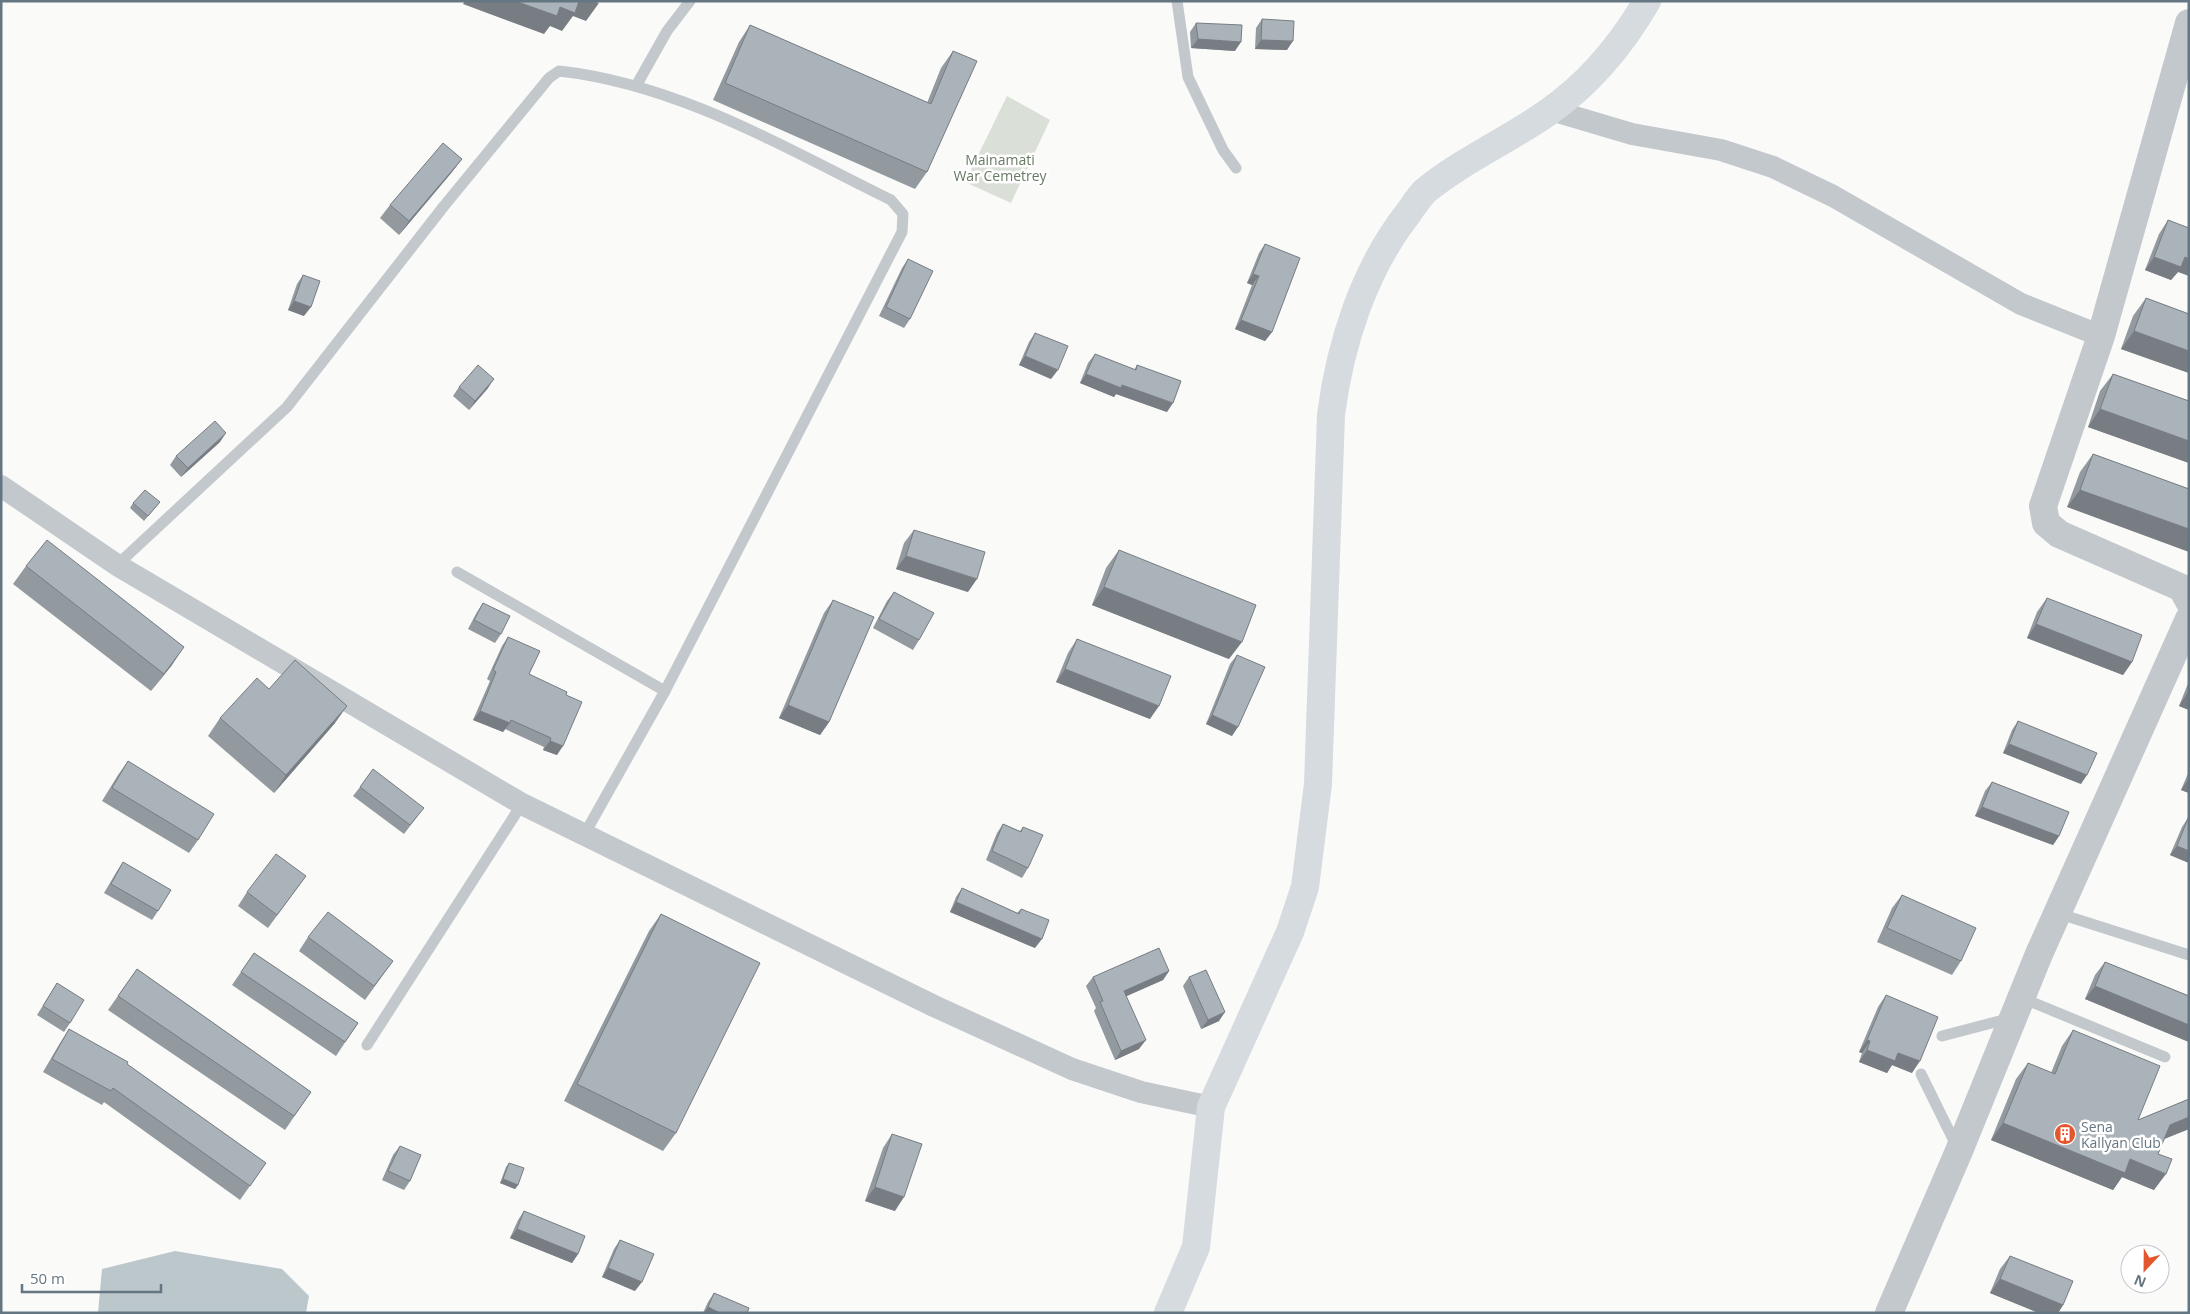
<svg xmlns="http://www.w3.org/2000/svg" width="2190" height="1314" font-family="'Open Sans',sans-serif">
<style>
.green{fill:#dadfd7}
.water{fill:#bbc7cb}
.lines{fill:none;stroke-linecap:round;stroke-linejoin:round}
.service{stroke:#c3c8cc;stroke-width:11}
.minor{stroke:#c3c8cc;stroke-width:22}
.tertiary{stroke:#c3c8cc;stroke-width:28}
.secondary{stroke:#d6dbdf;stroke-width:28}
.wall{fill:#929a9f}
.shaded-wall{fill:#777d82}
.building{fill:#aab3b9;stroke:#777d82}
.labels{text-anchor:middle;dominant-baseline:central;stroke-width:5;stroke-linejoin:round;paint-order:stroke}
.park-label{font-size:14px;fill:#687a64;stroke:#fff}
.poi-label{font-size:14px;fill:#657683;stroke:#fff;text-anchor:start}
</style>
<rect width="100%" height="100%" fill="#fafaf8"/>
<path class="green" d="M 1007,96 L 1050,120 L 1011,203 L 965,182 Z"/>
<path class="water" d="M 175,1251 L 282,1269 L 309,1296 L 306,1313 L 98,1313 L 102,1269 Z"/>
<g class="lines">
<g class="service">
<path d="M 1177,1 L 1188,77 L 1223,150 L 1236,168"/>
<path d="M 636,86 L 667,31 L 690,1"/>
<path d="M 117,565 L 287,407 L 444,206 L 549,78 L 559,71 C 678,84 785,148 891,200 L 903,214 L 902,232 L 665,691 L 584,835"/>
<path d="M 457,572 L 665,691"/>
<path d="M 2057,913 L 2189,955"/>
<path d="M 2022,998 L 2165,1057"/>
<path d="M 1942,1036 L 2011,1018"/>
<path d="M 367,1045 L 522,804"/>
<path d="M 1921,1074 L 1957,1147"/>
</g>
<g class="minor">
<path d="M 1551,110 L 1632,134 L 1721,150 L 1773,167 L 1833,196 L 2021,304 L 2101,336"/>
<path d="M 1,486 L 117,565 L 522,804 L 934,1006 L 1072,1069 L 1141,1092 L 1211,1107"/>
</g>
<g class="tertiary">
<path d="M 2189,23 L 2101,336 L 2043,506 L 2046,523 L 2059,534 L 2182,588 L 2189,601"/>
<path d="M 1889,1313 L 1959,1151 L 2039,954 L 2189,619"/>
</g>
<path class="secondary" d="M 1168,1313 L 1196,1247 L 1211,1107 L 1290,932 L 1305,887 L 1318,784 L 1331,415 C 1340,344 1364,269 1409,212 C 1414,205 1419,197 1425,191 C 1463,160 1507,141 1547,113 C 1589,84 1621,46 1647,1"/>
</g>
<g class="wall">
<path d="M 1262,19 L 1287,50 L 1255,49 L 1256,28 Z"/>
<path d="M 1196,23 L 1235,51 L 1191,48 L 1190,32 Z"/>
<path d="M 750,25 L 927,103 L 941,68 L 953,51 L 927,172 L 915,189 L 713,100 L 739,42 Z"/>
<path d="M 462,159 L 452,172 L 399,235 L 380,218 L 390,205 Z"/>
<path d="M 2168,220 L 2178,272 L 2171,280 L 2145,270 L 2159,234 Z"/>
<path d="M 1265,244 L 1272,332 L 1265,341 L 1235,329 L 1252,285 L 1247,283 L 1259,253 Z"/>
<path d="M 908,259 L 910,319 L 904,328 L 879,316 L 902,268 Z"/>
<path d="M 303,275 L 304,316 L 288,310 L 297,284 Z"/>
<path d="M 2146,298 L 2189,314 L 2189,373 L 2121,349 L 2133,316 Z"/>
<path d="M 1035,333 L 1051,379 L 1019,365 L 1029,342 Z"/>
<path d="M 1095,354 L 1134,370 L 1137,365 L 1167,412 L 1116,394 L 1114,397 L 1080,383 L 1088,363 Z"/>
<path d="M 2113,374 L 2189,401 L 2189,463 L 2088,427 L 2100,391 Z"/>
<path d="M 459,387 L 488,388 L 469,410 L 453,396 Z"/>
<path d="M 220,442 L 181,477 L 170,465 L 176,456 Z"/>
<path d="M 2093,454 L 2189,489 L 2067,507 L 2080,472 Z"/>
<path d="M 160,502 L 144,521 L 130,508 L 133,503 Z"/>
<path d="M 914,530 L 968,592 L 896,569 L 904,543 Z"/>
<path d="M 1119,550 L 1229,659 L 1092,605 L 1106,568 Z"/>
<path d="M 26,566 L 172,665 L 151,691 L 13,584 Z"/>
<path d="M 894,592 L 919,640 L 913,650 L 873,628 L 887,601 Z"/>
<path d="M 2047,598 L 2132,662 L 2123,675 L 2027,638 L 2037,612 Z"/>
<path d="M 833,600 L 829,722 L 820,735 L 779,718 L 824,613 Z"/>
<path d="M 483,603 L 501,634 L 495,643 L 468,629 L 477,612 Z"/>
<path d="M 508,637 L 529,674 L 566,695 L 557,755 L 543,750 L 544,747 L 505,729 L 503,732 L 473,720 L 490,681 L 487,679 L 502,646 Z"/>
<path d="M 1077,639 L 1150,719 L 1056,682 L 1068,653 Z"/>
<path d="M 1237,655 L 1232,736 L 1206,724 L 1230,664 Z"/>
<path d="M 2189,681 L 2189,710 L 2179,706 Z"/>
<path d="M 269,689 L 335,723 L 274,793 L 208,736 L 220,718 Z"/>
<path d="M 2018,721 L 2081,784 L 2003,753 L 2012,730 Z"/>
<path d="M 128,761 L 198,840 L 189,853 L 102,801 L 118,775 Z"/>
<path d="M 2189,771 L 2189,793 L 2181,790 Z"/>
<path d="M 1992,782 L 2059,836 L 2053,845 L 1975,816 L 1985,791 Z"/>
<path d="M 360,787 L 417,817 L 404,834 L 353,796 Z"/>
<path d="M 2188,818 L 2189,818 L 2189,863 L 2170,855 L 2182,827 Z"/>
<path d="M 1003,824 L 1020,831 L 1023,827 L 1028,868 L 1022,878 L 986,860 L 997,833 Z"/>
<path d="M 123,862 L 158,911 L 152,920 L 104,893 L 117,871 Z"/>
<path d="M 306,876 L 268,928 L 238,906 L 247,892 Z"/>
<path d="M 962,888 L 1017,913 L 1021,909 L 1035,948 L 950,912 L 956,897 Z"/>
<path d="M 1902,895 L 1961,961 L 1952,975 L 1877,942 L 1892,908 Z"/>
<path d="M 661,914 L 676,1133 L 663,1151 L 564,1101 L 649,931 Z"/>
<path d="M 308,937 L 393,961 L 365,1000 L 299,951 Z"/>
<path d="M 254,953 L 358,1023 L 336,1056 L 232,985 Z"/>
<path d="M 2105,962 L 2189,996 L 2189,1042 L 2085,999 L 2095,975 Z"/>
<path d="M 137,969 L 311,1092 L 285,1130 L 108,1010 Z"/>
<path d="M 1169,971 L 1163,980 L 1126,996 L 1139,1049 L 1115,1060 L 1094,1011 L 1096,1008 L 1086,986 L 1093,977 Z"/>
<path d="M 1189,977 L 1219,1021 L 1201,1029 L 1183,986 Z"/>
<path d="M 57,983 L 70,1023 L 64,1032 L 37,1015 Z"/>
<path d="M 1886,995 L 1912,1073 L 1892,1065 L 1887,1073 L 1859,1062 L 1862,1053 L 1859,1052 L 1878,1007 Z"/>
<path d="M 69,1029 L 127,1064 L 266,1163 L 240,1200 L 104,1102 L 102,1105 L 43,1072 L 60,1043 Z"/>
<path d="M 2073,1030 L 2138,1120 L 2189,1099 L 2189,1129 L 2164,1139 L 2158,1154 L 2154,1190 L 2122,1177 L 2113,1190 L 1991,1140 L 2016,1079 L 2028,1063 L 2051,1073 L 2062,1046 Z"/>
<path d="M 892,1134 L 895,1211 L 865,1201 L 883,1148 Z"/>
<path d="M 400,1146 L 410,1181 L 404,1190 L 382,1180 L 393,1155 Z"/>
<path d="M 509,1163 L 518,1185 L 515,1189 L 500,1183 L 506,1167 Z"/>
<path d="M 524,1211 L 578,1254 L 572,1263 L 510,1238 L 518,1220 Z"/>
<path d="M 620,1240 L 635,1291 L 602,1277 L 614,1249 Z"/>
<path d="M 2010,1256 L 2063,1305 L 2058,1313 L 2039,1313 L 1990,1293 L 2000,1269 Z"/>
<path d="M 714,1293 L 747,1313 L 703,1313 L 708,1302 Z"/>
</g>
<g class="shaded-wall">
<path d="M 465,1 L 515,1 L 560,7 L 578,1 L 593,1 L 599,3 L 586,21 L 573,16 L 562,31 L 550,26 L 544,34 L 463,4 Z"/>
<path d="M 1198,39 L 1241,42 L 1235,51 L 1191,48 Z"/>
<path d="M 1261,40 L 1293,41 L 1287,50 L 1255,49 Z"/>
<path d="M 462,159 L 452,172 L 399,235 L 409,221 Z"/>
<path d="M 2154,257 L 2185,257 L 2189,259 L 2189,276 L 2178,272 L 2171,280 L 2145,270 Z"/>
<path d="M 1253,274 L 1259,276 L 1252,285 L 1247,283 Z"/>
<path d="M 294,301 L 311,307 L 304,316 L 288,310 Z"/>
<path d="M 1241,320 L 1272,332 L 1265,341 L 1235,329 Z"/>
<path d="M 2134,331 L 2189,351 L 2189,373 L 2121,349 Z"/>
<path d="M 1025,356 L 1058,370 L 1051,379 L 1019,365 Z"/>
<path d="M 1086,374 L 1122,385 L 1173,403 L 1167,412 L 1116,394 L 1114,397 L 1080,383 Z"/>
<path d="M 494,379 L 488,388 L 469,410 L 475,401 Z"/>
<path d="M 2100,409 L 2189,441 L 2189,463 L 2088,427 Z"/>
<path d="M 226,433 L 220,442 L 181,477 L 188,468 Z"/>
<path d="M 2080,490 L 2189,529 L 2189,552 L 2067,507 Z"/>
<path d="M 906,556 L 977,579 L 968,592 L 896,569 Z"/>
<path d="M 1104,587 L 1242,642 L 1229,659 L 1092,605 Z"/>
<path d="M 2036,624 L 2132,662 L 2123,675 L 2027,638 Z"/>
<path d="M 184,647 L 172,665 L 151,691 L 164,674 Z"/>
<path d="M 1065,669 L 1159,706 L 1150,719 L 1056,682 Z"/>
<path d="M 2188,692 L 2189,692 L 2189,710 L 2179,706 Z"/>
<path d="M 788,705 L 829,722 L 820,735 L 779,718 Z"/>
<path d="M 347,706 L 335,723 L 274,793 L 286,775 Z"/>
<path d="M 480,711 L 510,723 L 503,732 L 473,720 Z"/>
<path d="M 1212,715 L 1238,727 L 1232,736 L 1206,724 Z"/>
<path d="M 550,741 L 563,746 L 557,755 L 543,750 Z"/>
<path d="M 2009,744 L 2087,775 L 2081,784 L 2003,753 Z"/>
<path d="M 2187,781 L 2189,781 L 2189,793 L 2181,790 Z"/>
<path d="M 1982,807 L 2059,836 L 2053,845 L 1975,816 Z"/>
<path d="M 2177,846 L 2189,851 L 2189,863 L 2170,855 Z"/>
<path d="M 956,902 L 1042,939 L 1035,948 L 950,912 Z"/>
<path d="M 1169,971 L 1163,980 L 1118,1000 L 1124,991 Z"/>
<path d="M 2095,986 L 2189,1025 L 2189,1042 L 2085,999 Z"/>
<path d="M 1225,1012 L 1219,1021 L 1201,1029 L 1208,1020 Z"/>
<path d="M 1146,1040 L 1139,1049 L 1115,1060 L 1121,1051 Z"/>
<path d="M 1867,1040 L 1870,1041 L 1862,1053 L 1859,1052 Z"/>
<path d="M 1867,1050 L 1898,1053 L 1920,1061 L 1912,1073 L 1892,1065 L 1887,1073 L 1859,1062 Z"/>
<path d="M 2189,1117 L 2189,1129 L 2159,1141 L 2170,1125 Z"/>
<path d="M 2003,1123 L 2130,1159 L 2166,1174 L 2154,1190 L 2122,1177 L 2113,1190 L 1991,1140 Z"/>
<path d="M 503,1179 L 518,1185 L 515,1189 L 500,1183 Z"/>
<path d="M 875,1187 L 904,1197 L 895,1211 L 865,1201 Z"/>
<path d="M 517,1229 L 578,1254 L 572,1263 L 510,1238 Z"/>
<path d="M 608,1268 L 642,1282 L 635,1291 L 602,1277 Z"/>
<path d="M 2000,1279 L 2063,1305 L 2058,1313 L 2039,1313 L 1990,1293 Z"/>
<path d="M 708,1307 L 720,1313 L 704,1313 Z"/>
</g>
<g class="building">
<path d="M 515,1 L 579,1 L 575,13 L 560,7 L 557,16 Z"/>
<path d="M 1262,19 L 1294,21 L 1293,41 L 1261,40 Z"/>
<path d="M 1196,23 L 1242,25 L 1241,42 L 1198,39 Z"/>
<path d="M 750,25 L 931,104 L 953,51 L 977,61 L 927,172 L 725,83 Z"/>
<path d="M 443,143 L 462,159 L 409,221 L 390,205 Z"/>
<path d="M 2168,220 L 2189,228 L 2189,259 L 2185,257 L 2181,267 L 2154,257 Z"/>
<path d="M 1265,244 L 1300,258 L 1272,332 L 1241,320 L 1259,276 L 1253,274 Z"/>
<path d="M 908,259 L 933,271 L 910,319 L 886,307 Z"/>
<path d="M 303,275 L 320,281 L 311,307 L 294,301 Z"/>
<path d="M 2146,298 L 2189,314 L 2189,351 L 2134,331 Z"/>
<path d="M 1035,333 L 1068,346 L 1058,370 L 1025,356 Z"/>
<path d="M 1095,354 L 1136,370 L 1137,365 L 1181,381 L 1173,403 L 1122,385 L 1121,388 L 1086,374 Z"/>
<path d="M 478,365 L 494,379 L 475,401 L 459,387 Z"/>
<path d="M 2113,374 L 2189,401 L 2189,441 L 2100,409 Z"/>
<path d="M 215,421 L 226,433 L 188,468 L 176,456 Z"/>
<path d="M 2093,454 L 2189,489 L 2189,529 L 2080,490 Z"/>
<path d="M 145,490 L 160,502 L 148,516 L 133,503 Z"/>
<path d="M 914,530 L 985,552 L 977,579 L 906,556 Z"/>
<path d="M 47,540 L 184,647 L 164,674 L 26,566 Z"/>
<path d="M 1119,550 L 1256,605 L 1242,642 L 1104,587 Z"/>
<path d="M 894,592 L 934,613 L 919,640 L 879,619 Z"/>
<path d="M 2047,598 L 2142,635 L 2132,662 L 2036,624 Z"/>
<path d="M 833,600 L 874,617 L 829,722 L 788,705 Z"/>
<path d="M 483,603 L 510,616 L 501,634 L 474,620 Z"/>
<path d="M 508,637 L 540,651 L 529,674 L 567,692 L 566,695 L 582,702 L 563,746 L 550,741 L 551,738 L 511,720 L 510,723 L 480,711 L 496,672 L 493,670 Z"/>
<path d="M 1077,639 L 1171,676 L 1159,706 L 1065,669 Z"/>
<path d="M 1237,655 L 1265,667 L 1238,727 L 1212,715 Z"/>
<path d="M 295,660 L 347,706 L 286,775 L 220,718 L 257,678 L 269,689 Z"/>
<path d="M 2018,721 L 2097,753 L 2087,775 L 2009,744 Z"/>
<path d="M 128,761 L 214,814 L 198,840 L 112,788 Z"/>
<path d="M 373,769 L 424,808 L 410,825 L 360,787 Z"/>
<path d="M 1992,782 L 2069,812 L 2059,836 L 1982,807 Z"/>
<path d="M 2188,818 L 2189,818 L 2189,851 L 2177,846 Z"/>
<path d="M 1003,824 L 1021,832 L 1023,827 L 1043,835 L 1028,868 L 992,851 Z"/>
<path d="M 276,854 L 306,876 L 277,915 L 247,892 Z"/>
<path d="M 123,862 L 171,890 L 158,911 L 111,884 Z"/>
<path d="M 962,888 L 1019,914 L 1021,909 L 1049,920 L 1042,939 L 956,902 Z"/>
<path d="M 1902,895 L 1976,928 L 1961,961 L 1887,928 Z"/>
<path d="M 328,912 L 393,961 L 374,986 L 308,937 Z"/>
<path d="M 661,914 L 760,963 L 676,1133 L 577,1084 Z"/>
<path d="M 1159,948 L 1169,971 L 1124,991 L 1146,1040 L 1121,1051 L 1100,1002 L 1103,1001 L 1093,977 Z"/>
<path d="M 254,953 L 358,1023 L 345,1042 L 241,972 Z"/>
<path d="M 2105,962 L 2189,996 L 2189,1025 L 2095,986 Z"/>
<path d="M 137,969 L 311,1092 L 294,1116 L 118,996 Z"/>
<path d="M 1206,970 L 1225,1012 L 1208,1020 L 1189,977 Z"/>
<path d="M 57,983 L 84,1000 L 70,1023 L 43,1006 Z"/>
<path d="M 1886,995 L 1938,1017 L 1920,1061 L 1898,1053 L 1895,1061 L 1867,1050 L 1870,1041 L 1867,1040 Z"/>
<path d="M 69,1029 L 128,1062 L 127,1064 L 266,1163 L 250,1186 L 113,1088 L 111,1091 L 52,1059 Z"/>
<path d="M 2073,1030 L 2160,1066 L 2138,1120 L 2189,1099 L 2189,1117 L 2170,1125 L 2158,1154 L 2172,1159 L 2166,1174 L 2130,1159 L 2125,1173 L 2003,1123 L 2028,1063 L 2055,1074 Z"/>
<path d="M 892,1134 L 922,1144 L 904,1197 L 875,1187 Z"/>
<path d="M 400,1146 L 421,1155 L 410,1181 L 388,1171 Z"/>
<path d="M 509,1163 L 524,1168 L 518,1185 L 503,1179 Z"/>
<path d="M 524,1211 L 585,1236 L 578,1254 L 517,1229 Z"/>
<path d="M 620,1240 L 654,1254 L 642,1282 L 608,1268 Z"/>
<path d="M 2010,1256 L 2073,1281 L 2063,1305 L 2000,1279 Z"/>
<path d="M 714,1293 L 749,1308 L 747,1313 L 720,1313 L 708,1307 Z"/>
</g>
<defs>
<g id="building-disc" transform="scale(1.125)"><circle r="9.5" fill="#e4572e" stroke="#fff"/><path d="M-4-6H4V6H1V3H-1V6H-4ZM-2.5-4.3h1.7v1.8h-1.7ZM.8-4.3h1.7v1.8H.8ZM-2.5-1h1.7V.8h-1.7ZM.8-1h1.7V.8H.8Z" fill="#fff"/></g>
</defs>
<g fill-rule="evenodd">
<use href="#building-disc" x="2065" y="1134"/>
</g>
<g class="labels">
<g class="park-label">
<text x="1000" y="159">Mainamati<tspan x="1000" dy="16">War Cemetrey</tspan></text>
</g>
<g class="poi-label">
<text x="2081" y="1126">Sena<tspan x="2081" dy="16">Kallyan Club</tspan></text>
</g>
</g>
<rect width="2190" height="1314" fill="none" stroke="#657683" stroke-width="5"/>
<g transform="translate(2145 1269) rotate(202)"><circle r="24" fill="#ffffff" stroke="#c1c8cd"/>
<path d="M0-4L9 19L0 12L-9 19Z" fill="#e4572e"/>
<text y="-8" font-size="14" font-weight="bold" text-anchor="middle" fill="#657683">N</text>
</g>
<path d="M22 1284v8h139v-8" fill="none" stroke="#657683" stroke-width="2.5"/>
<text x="30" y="1284" font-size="15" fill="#657683" stroke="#ffffff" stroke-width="4" paint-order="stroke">50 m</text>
</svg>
